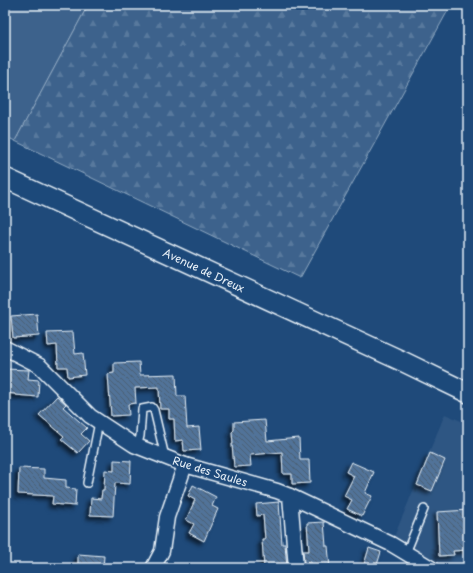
<svg xmlns="http://www.w3.org/2000/svg" width="473" height="573" font-family="'Playpen Sans',sans-serif">
<style>
.built{fill:#2e5683}
.green{fill:#3c628c;stroke:#92aac2}
.forest{fill:url(#forest-firs);stroke:#92aac2}
.building{fill:url(#building-back-hatch);stroke:#e8f1f8;filter:url(#shadow)}
.lines{fill:none;stroke-linecap:round;stroke-linejoin:round}
.lane-casing{stroke:#e8f1f8;stroke-width:10}
.street-casing{stroke:#e8f1f8;stroke-width:17}
.secondary-casing{stroke:#e8f1f8;stroke-width:22}
.lane{stroke:#1f4a7a;stroke-width:7}
.street{stroke:#1f4a7a;stroke-width:14}
.secondary{stroke:#1f4a7a;stroke-width:19}
.labels{text-anchor:middle;dominant-baseline:central;stroke-width:3;stroke-linejoin:round;paint-order:stroke}
.street-label{font-size:11px;fill:#e8f1f8;stroke:#1f4a7a}
</style>
<defs>
<pattern id="forest-firs" width="22" height="20" patternUnits="userSpaceOnUse"><rect width="22" height="20" fill="#3c628c"/><path d="M5 1l3.5 6h-7zM16 11l3.5 6h-7z" fill="#58799d"/></pattern>
<pattern id="building-back-hatch" width="6" height="6" patternUnits="userSpaceOnUse"><rect width="6" height="6" fill="#517399"/><path d="M-1 5l2 2M0 0l6 6M5-1l2 2" fill="none" stroke="#4c5e72"/></pattern>
<filter id="shadow"><feDropShadow dx="-3.5" dy="3.5" stdDeviation="2" flood-color="#0009"/></filter>
</defs>
<rect width="100%" height="100%" fill="#1f4a7a"/>
<filter id="ink" filterUnits="userSpaceOnUse"><feTurbulence type="fractalNoise" baseFrequency=".025" numOctaves="2"/><feDisplacementMap in="SourceGraphic" scale="8" xChannelSelector="R" yChannelSelector="G"/><feConvolveMatrix kernelMatrix="1 2 1 2 8 2 1 2 1" color-interpolation-filters="sRGB"/></filter>
<g filter="url(#ink)">
<path class="built" d="M 445,414 L 468,424 L 468,568 L 431,568 L 391,544 Z"/>
<path class="green" d="M 5,5 L 88,5 L 15,141 L 5,136 Z"/>
<path class="forest" d="M 88,5 L 451,5 L 300,278 L 15,141 Z"/>
<g class="building">
<path d="M 37,314 L 39,336 L 13,338 L 11,316 Z"/>
<path d="M 73,332 L 75,354 L 83,353 L 85,375 L 68,377 L 67,367 L 58,367 L 57,345 L 48,346 L 47,333 Z"/>
<path d="M 139,362 L 140,375 L 176,374 L 177,396 L 185,396 L 187,428 L 199,427 L 201,450 L 184,451 L 183,440 L 175,441 L 174,419 L 169,419 L 169,409 L 160,409 L 159,387 L 135,388 L 136,403 L 128,404 L 129,415 L 111,416 L 108,374 L 114,373 L 114,363 Z"/>
<path d="M 5,369 L 29,370 L 28,379 L 39,380 L 38,397 L 15,395 L 15,394 L 5,393 Z"/>
<path d="M 57,396 L 66,404 L 63,407 L 87,428 L 81,434 L 89,441 L 78,453 L 61,439 L 64,436 L 39,415 Z"/>
<path d="M 265,420 L 267,441 L 299,438 L 300,460 L 309,460 L 310,483 L 292,484 L 292,474 L 283,474 L 282,452 L 250,455 L 251,466 L 234,467 L 232,444 L 233,444 L 232,432 L 234,430 L 234,422 Z"/>
<path d="M 430,453 L 445,460 L 432,491 L 417,485 Z"/>
<path d="M 114,460 L 131,461 L 130,484 L 115,483 L 113,516 L 90,515 L 91,498 L 101,499 L 102,490 L 104,490 L 105,470 L 114,471 Z"/>
<path d="M 351,462 L 374,472 L 365,493 L 372,496 L 362,516 L 347,509 L 352,500 L 344,496 L 354,476 L 346,472 Z"/>
<path d="M 19,468 L 44,469 L 44,478 L 66,480 L 66,488 L 76,489 L 75,506 L 52,504 L 53,496 L 18,494 Z"/>
<path d="M 193,485 L 216,497 L 212,506 L 218,509 L 204,541 L 189,533 L 194,524 L 186,520 L 195,500 L 188,496 Z"/>
<path d="M 279,502 L 282,544 L 285,544 L 287,568 L 264,568 L 262,539 L 265,539 L 263,515 L 257,516 L 256,504 Z"/>
<path d="M 468,510 L 468,550 L 453,551 L 454,555 L 439,556 L 437,512 Z"/>
<path d="M 324,522 L 326,546 L 328,546 L 330,568 L 312,568 L 311,562 L 304,563 L 303,551 L 309,551 L 307,523 Z"/>
<path d="M 369,548 L 381,552 L 376,568 L 363,568 Z"/>
<path d="M 78,554 L 104,556 L 103,568 L 78,568 Z"/>
</g>
<g class="lines">
<g class="lane-casing">
<g id="lane">
<path d="M 134,445 L 139,440 L 140,436 L 142,409 L 152,407 L 154,410 L 165,457"/>
<path d="M 87,483 L 99,422"/>
<path d="M 406,553 L 424,509"/>
</g>
</g>
<g class="street-casing">
<g id="street">
<path d="M 5,348 L 40,366 L 90,416 L 134,445 L 185,465 L 277,491 L 290,496 L 391,544 L 431,568"/>
<path d="M 290,496 L 296,568"/>
<path d="M 153,568 L 162,551 L 167,517 L 185,465"/>
</g>
</g>
<g class="secondary-casing">
<path id="secondary" d="M 5,178 L 404,362 L 468,393"/>
</g>
<use href="#lane" class="lane"/>
<use href="#street" class="street"/>
<use href="#secondary" class="secondary"/>
</g>
</g>
<g class="labels">
<g class="street-label">
<text transform="translate(204 270) rotate(25)">Avenue de Dreux</text>
<text transform="translate(210 471) rotate(17)">Rue des Saules</text>
</g>
</g>
<rect width="473" height="573" fill="none" stroke="#1f4a7a" stroke-width="20"/>
<rect x="10" y="10" width="453" height="553" fill="none" stroke="#e8f1f8" stroke-width="1.5" filter="url(#ink)"/>
</svg>
